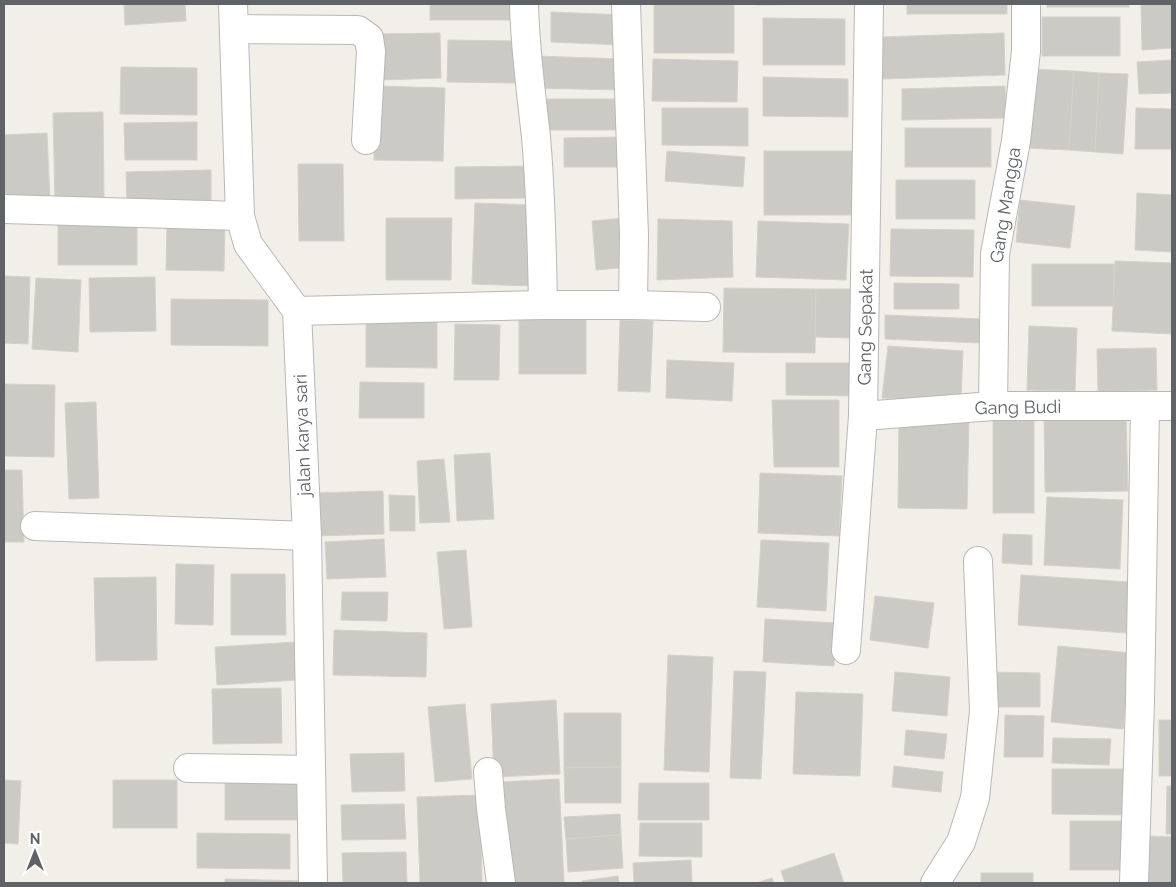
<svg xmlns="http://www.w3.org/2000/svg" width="1176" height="887" font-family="Raleway,sans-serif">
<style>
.building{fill:#cccac5;stroke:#d6d1c6}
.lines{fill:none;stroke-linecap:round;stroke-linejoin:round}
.minor-casing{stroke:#b5b8bc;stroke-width:30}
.minor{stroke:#fff;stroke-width:28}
.labels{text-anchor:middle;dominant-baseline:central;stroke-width:4;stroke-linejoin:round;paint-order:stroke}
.street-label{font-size:18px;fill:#5f6368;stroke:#fff}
</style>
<rect width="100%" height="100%" fill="#f1efe8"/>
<g class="building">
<path d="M 124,4 L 185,4 L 186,21 L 125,25 Z"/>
<rect x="430" y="4" width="82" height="16"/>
<rect x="654" y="4" width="80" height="49"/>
<path d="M 756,4 L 836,4 L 756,5 Z"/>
<rect x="907" y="4" width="100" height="10"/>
<rect x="1047" y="4" width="82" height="3"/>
<path d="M 1141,4 L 1172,4 L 1172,48 L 1142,50 Z"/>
<path d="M 551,12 L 624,15 L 623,45 L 551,42 Z"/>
<rect x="1042" y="17" width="78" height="39"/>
<path d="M 763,18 L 845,19 L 845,65 L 763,65 Z"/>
<path d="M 440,33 L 441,78 L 380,80 L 379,34 Z"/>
<path d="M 1004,33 L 1005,75 L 882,79 L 881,37 Z"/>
<path d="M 448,40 L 516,41 L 516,83 L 447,82 Z"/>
<path d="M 535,56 L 624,59 L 622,90 L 534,88 Z"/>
<path d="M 653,59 L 738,61 L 737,102 L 652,101 Z"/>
<path d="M 1172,60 L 1172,93 L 1139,94 L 1137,62 Z"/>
<path d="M 121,67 L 197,68 L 197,115 L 120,114 Z"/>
<path d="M 1031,69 L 1074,71 L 1069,150 L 1026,148 Z"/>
<path d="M 1074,71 L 1099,73 L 1095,152 L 1069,150 Z"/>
<path d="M 1099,73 L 1128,74 L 1123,154 L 1095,152 Z"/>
<path d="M 763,77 L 848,79 L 848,117 L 763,116 Z"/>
<path d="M 376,86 L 445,88 L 443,161 L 374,160 Z"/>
<path d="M 1005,86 L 1006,118 L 902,120 L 902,89 Z"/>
<rect x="543" y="99" width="78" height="31"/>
<path d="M 662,108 L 748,108 L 748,146 L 662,145 Z"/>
<path d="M 1136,108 L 1172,109 L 1172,149 L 1135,149 Z"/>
<path d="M 103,112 L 104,199 L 55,201 L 53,113 Z"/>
<path d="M 197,122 L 197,160 L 125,160 L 124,123 Z"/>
<rect x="905" y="128" width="86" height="39"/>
<path d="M 47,133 L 50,200 L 4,202 L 4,135 Z"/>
<path d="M 619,137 L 619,167 L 564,167 L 564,138 Z"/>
<path d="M 667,151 L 745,157 L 743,187 L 665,181 Z"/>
<rect x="764" y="151" width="91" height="64"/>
<path d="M 298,164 L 343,164 L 344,241 L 299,241 Z"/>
<path d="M 530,166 L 531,198 L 455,199 L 455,167 Z"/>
<path d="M 211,170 L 211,206 L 127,206 L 126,172 Z"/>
<rect x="896" y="180" width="79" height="39"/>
<path d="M 1137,193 L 1172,195 L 1172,252 L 1135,250 Z"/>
<path d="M 1020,200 L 1075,206 L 1070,248 L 1016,242 Z"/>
<path d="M 475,203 L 534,205 L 531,286 L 472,284 Z"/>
<path d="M 386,218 L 452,218 L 451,280 L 386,280 Z"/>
<path d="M 625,218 L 629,267 L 596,270 L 592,221 Z"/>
<path d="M 658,219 L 732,221 L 733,277 L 657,280 Z"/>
<path d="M 758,221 L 849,224 L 846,280 L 756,277 Z"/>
<rect x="58" y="223" width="79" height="42"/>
<path d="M 167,223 L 225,224 L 224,271 L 166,270 Z"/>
<path d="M 891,229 L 974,230 L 973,277 L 890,276 Z"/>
<path d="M 1115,261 L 1172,263 L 1172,334 L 1112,331 Z"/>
<path d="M 1032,264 L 1114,264 L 1113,306 L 1032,306 Z"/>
<path d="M 4,276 L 30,277 L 28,344 L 4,343 Z"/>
<path d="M 155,277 L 156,331 L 90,332 L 89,278 Z"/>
<path d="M 36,278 L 81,280 L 78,352 L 32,349 Z"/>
<path d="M 894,283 L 959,284 L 959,309 L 894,309 Z"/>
<path d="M 724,288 L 816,289 L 815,353 L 723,352 Z"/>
<path d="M 816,289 L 853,289 L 853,338 L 815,337 Z"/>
<path d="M 171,299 L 268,300 L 268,346 L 171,345 Z"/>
<rect x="519" y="311" width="67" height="63"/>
<path d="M 366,312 L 437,313 L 437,368 L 366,367 Z"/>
<path d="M 885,315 L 982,319 L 981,343 L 885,339 Z"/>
<path d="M 620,320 L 653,321 L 650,392 L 618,391 Z"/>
<path d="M 455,324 L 500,325 L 499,380 L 454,380 Z"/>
<path d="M 1029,326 L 1077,328 L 1075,391 L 1027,390 Z"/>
<path d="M 888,346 L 963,351 L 961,400 L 882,398 Z"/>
<path d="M 1156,348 L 1157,390 L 1098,392 L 1097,349 Z"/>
<path d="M 667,360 L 734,363 L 732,401 L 666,398 Z"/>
<path d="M 786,363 L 859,363 L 859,396 L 786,395 Z"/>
<path d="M 360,382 L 424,383 L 424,418 L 359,418 Z"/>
<path d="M 4,384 L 55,385 L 54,457 L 4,456 Z"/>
<path d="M 772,400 L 839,400 L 839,467 L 774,467 Z"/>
<path d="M 96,402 L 99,498 L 69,499 L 65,403 Z"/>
<rect x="993" y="412" width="41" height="101"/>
<path d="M 1126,415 L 1128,491 L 1045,492 L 1044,416 Z"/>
<path d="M 899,416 L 969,418 L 967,509 L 898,508 Z"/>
<path d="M 490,453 L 494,519 L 457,521 L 454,455 Z"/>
<path d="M 444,459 L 450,522 L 420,523 L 417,461 Z"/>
<path d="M 4,470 L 22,470 L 24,542 L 4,542 Z"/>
<path d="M 760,473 L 842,476 L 839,536 L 758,533 Z"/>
<path d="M 383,491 L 384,534 L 313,536 L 313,493 Z"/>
<path d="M 389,495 L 415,496 L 415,531 L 390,531 Z"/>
<path d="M 1047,497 L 1123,500 L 1120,569 L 1044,565 Z"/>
<path d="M 1003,534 L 1032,535 L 1032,565 L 1002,563 Z"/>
<path d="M 384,539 L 386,577 L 327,579 L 325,542 Z"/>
<path d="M 761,540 L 829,543 L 826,611 L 757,607 Z"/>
<path d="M 466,550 L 472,627 L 444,629 L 437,552 Z"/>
<path d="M 176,564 L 214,565 L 213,625 L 175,624 Z"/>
<path d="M 231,574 L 285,574 L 286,635 L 231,635 Z"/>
<path d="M 1021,575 L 1129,582 L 1126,633 L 1018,625 Z"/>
<path d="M 156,577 L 157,660 L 96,661 L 94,578 Z"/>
<path d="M 342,592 L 388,592 L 387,621 L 341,620 Z"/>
<path d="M 875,596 L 934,603 L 928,648 L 870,640 Z"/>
<path d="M 765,619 L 836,623 L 834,666 L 763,662 Z"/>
<path d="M 334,630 L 427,633 L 426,677 L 333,675 Z"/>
<path d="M 296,642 L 298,680 L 217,685 L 215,647 Z"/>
<path d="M 1058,646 L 1131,653 L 1123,729 L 1051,722 Z"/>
<path d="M 668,655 L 713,657 L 709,772 L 664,770 Z"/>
<path d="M 734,671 L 766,672 L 761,779 L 730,778 Z"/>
<path d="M 895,672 L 950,677 L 947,716 L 892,711 Z"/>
<path d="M 991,672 L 1040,673 L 1040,707 L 991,707 Z"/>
<path d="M 281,688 L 282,743 L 213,744 L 212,689 Z"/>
<path d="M 796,692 L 863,694 L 860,776 L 793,774 Z"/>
<path d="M 556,700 L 560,774 L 494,777 L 491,704 Z"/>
<path d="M 465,704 L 472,779 L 435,782 L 428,707 Z"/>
<path d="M 564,713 L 621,713 L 621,767 L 564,768 Z"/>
<path d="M 1005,715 L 1044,716 L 1043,757 L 1004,757 Z"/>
<rect x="1159" y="720" width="13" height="56"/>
<path d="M 906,730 L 947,734 L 944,759 L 904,755 Z"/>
<path d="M 1053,738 L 1111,739 L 1109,765 L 1052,763 Z"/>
<path d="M 404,753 L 405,791 L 352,792 L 350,754 Z"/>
<path d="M 894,766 L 943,772 L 941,792 L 892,787 Z"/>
<path d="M 621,767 L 621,803 L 565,803 L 564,768 Z"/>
<path d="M 1052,769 L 1127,769 L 1126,815 L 1052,814 Z"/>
<path d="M 559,779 L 564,882 L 505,883 L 500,782 Z"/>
<path d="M 4,780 L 21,781 L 18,844 L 4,843 Z"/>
<rect x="113" y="780" width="64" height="48"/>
<rect x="225" y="781" width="72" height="39"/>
<path d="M 639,783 L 709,783 L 709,820 L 638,820 Z"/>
<path d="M 1167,786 L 1172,786 L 1172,834 L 1166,834 Z"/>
<path d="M 480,795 L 482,883 L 420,883 L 417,797 Z"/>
<path d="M 404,804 L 406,839 L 342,840 L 341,805 Z"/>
<path d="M 620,814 L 621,835 L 566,839 L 564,817 Z"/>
<rect x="1070" y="821" width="60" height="49"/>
<path d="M 640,823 L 702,823 L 702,857 L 639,856 Z"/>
<path d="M 197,833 L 290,834 L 290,869 L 197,868 Z"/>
<path d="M 621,835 L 623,868 L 568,872 L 566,839 Z"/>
<path d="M 1147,836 L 1172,837 L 1172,883 L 1145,883 Z"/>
<path d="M 406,852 L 407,883 L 343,883 L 342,853 Z"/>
<path d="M 834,853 L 844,883 L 785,883 L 781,871 Z"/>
<path d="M 691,860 L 692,883 L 634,883 L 633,863 Z"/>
<rect x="981" y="873" width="52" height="10"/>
<path d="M 618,876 L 619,883 L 582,883 L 582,881 Z"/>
<path d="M 772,878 L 774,883 L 756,883 Z"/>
<path d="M 225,879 L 305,881 L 305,883 L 225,883 Z"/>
</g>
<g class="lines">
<g class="minor-casing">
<g id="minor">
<path d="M 233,4 L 240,216 L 248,244 L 297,311 L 307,536 L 313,883"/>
<path d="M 524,4 C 525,49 531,92 536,137 C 541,193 542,249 543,305"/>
<path d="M 234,29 L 358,30 L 369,38 L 371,51 L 366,140"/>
<path d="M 4,209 L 240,216"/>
<path d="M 633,305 L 706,307"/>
<path d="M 297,311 L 543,305 L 633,305 L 634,235 L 626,4"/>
<path d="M 993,406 L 995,254 L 1016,141 L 1026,51 L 1026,4"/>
<path d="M 863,416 L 993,406 L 1172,406"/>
<path d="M 35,526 L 307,536"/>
<path d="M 846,650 L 863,416 L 869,4"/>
<path d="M 188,768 L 311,770"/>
<path d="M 488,772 L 491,809 L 501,883"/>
<path d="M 935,883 L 961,842 L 975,798 L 984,711 L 978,561"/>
<path d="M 1134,883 L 1140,701 L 1145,407"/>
</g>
</g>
<use href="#minor" class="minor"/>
</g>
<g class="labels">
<g class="street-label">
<text transform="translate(1005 205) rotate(-81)">Gang Mangga</text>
<text transform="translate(865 327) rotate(-89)">Gang Sepakat</text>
<text transform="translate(1018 407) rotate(-1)">Gang Budi</text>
<text transform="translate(302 435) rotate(-92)">jalan karya sari</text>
</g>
</g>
<rect width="1176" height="887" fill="none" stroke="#5f6368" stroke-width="10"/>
<g transform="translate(35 852)" stroke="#ffffff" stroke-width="4" paint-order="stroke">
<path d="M0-4L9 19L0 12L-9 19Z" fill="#5f6368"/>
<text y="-8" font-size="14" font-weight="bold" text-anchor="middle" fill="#5f6368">N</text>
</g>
</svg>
